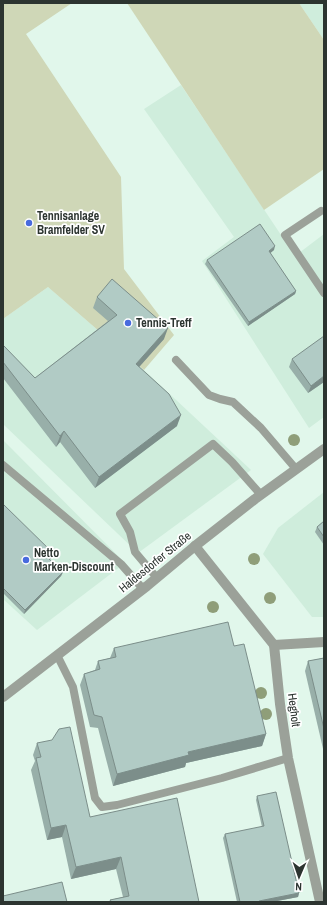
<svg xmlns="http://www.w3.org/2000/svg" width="327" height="905" font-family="'Archivo Narrow',sans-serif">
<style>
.built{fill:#cfeddc}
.green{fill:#cfd7b7}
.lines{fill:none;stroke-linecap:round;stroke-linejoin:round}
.service{stroke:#9ba199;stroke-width:8}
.minor{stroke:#9ba199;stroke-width:10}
.tertiary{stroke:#9ba199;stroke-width:10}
.tree{fill:#8f9e79}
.wall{fill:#98afa9}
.shaded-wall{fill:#7c8e8a}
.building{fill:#b1cbc5;stroke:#7c8e8a}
.poi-dot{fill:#486ade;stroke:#fff;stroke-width:1.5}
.labels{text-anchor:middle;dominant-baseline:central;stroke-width:3.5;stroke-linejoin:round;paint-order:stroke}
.poi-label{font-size:12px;font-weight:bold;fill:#2c3430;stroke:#fff;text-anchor:start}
.street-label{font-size:12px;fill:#2c3430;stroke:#fff}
</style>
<rect width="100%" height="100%" fill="#e1f7eb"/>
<g class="built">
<path d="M 299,3 L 324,3 L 324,40 Z"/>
<path d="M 181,85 L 295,256 L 324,234 L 324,417 L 309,428 L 202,261 L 234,237 L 144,109 Z"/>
<path d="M 48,287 L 144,370 L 251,470 L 138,553 L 3,424 L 3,319 Z"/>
<path d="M 3,440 L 125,563 L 37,630 L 3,599 Z"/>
<path d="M 324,492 L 324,617 L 312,617 L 263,554 L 278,528 Z"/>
</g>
<g class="green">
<path d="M 3,3 L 72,3 L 26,34 L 121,177 L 124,269 L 174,335 L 144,370 L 48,287 L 3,319 Z"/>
<path d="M 127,3 L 299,3 L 324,40 L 324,169 L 264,210 Z"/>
</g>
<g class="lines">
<g class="service">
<path d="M 321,211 L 285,235 L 324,293"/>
<path d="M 176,360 L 209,395 L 220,399 L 233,402 L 261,428 L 296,469"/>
<path d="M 3,465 L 121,564 L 143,589"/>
<path d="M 157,578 L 135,552 L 130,532 L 120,514 L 213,444 L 232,462 L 261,495"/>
<path d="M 57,655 L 73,687 L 95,798 L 102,807 L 117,805 L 222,778 L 288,758"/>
</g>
<path class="minor" d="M 274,645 L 324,642"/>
<g class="tertiary">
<path d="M 195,546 L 274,645 L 280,704 L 288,758 L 320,902"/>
<path d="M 3,697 L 147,586 L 195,546 L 255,499 L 324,449"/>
</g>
</g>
<g class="tree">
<circle cx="294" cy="440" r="6"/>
<circle cx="254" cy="559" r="6"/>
<circle cx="270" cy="598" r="6"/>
<circle cx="213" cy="607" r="6"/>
<circle cx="261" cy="693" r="6"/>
<circle cx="266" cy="714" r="6"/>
</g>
<g class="wall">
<path d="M 274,250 L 270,253 L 296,291 L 295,294 L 248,326 L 205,264 L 207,260 Z"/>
<path d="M 97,297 L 164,339 L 139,367 L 177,426 L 95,488 L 60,442 L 56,447 L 3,378 L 3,347 L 35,378 L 108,321 L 93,308 Z"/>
<path d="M 292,359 L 324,382 L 308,393 L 289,367 Z"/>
<path d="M 3,504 L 52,557 L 50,560 L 63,572 L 61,576 L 24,614 L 3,593 Z"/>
<path d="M 324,521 L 324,545 L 315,532 L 317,527 Z"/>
<path d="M 234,646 L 266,734 L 262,746 L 186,763 L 185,767 L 113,786 L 98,728 L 90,727 L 80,685 L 84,674 L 95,670 L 98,661 L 110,658 L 114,648 Z"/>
<path d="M 324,658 L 324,753 L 305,671 L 308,661 Z"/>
<path d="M 37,743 L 90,817 L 199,902 L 110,902 L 110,900 L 123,897 L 116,869 L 71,879 L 62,837 L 47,840 L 31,770 L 35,761 L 33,755 Z"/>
<path d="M 257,796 L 299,893 L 298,897 L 272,902 L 237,902 L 223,838 L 225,834 L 262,827 L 256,800 Z"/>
</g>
<g class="shaded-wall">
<path d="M 275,246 L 274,250 L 268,255 L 269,251 Z"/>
<path d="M 296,291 L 295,294 L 248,326 L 249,322 Z"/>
<path d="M 168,328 L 164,339 L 132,375 L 136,364 Z"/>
<path d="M 324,376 L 324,382 L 308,393 L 311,386 Z"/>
<path d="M 181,415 L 177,426 L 95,488 L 99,477 Z"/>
<path d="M 64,431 L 60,442 L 56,447 L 60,436 Z"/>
<path d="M 63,572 L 61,576 L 24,614 L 25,610 Z"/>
<path d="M 266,734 L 262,746 L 186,763 L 185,767 L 113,786 L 117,774 L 188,752 Z"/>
<path d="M 66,825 L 62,837 L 47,840 L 51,828 Z"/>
<path d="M 121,857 L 116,869 L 71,879 L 76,867 Z"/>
<path d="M 299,893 L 298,897 L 272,902 L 259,902 L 259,901 Z"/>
</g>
<g class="building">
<path d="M 260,224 L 275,246 L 269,251 L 296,291 L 249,322 L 207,260 Z"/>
<path d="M 112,279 L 168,328 L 136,364 L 169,394 L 181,415 L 99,477 L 64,431 L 60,436 L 3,362 L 3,347 L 4,346 L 35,378 L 117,315 L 97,297 Z"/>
<path d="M 324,336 L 324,376 L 311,386 L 292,359 Z"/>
<path d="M 3,504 L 54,554 L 49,559 L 63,572 L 25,610 L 3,588 Z"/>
<path d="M 324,521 L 324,537 L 317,527 Z"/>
<path d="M 228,622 L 234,646 L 244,644 L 266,734 L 188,752 L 189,755 L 117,774 L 102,717 L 94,715 L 84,674 L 100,669 L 98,661 L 116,657 L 114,648 Z"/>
<path d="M 324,658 L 324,729 L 308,661 Z"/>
<path d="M 70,727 L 90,817 L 177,798 L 199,902 L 111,902 L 110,900 L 129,896 L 121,857 L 76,867 L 66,825 L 51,828 L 36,758 L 41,757 L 37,743 L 52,740 L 59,729 Z"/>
<path d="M 276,792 L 299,893 L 259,901 L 259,902 L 240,902 L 225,834 L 264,826 L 257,796 Z"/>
<path d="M 62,882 L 67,902 L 3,902 L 3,896 Z"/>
</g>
<g class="poi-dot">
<circle cx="29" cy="223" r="4"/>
<circle cx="128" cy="323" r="4"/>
<circle cx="26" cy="560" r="4"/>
</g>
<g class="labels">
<g class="poi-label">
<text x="37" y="216">Tennisanlage<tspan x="37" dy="14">Bramfelder SV</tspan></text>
<text x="136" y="323">Tennis-Treff</text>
<text x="34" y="553">Netto<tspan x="34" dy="14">Marken-Discount</tspan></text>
</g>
<g class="street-label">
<text transform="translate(155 562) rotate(-39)">Haldesdorfer Straße</text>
<text transform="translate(294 710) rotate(83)">Hegholt</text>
</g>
</g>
<rect width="327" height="905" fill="none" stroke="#2c3430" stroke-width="8"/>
<g transform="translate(299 877) rotate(182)" stroke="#ffffff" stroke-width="3" paint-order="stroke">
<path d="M0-3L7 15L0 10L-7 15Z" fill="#2c3430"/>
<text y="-6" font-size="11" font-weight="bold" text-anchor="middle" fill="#2c3430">N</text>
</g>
</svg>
